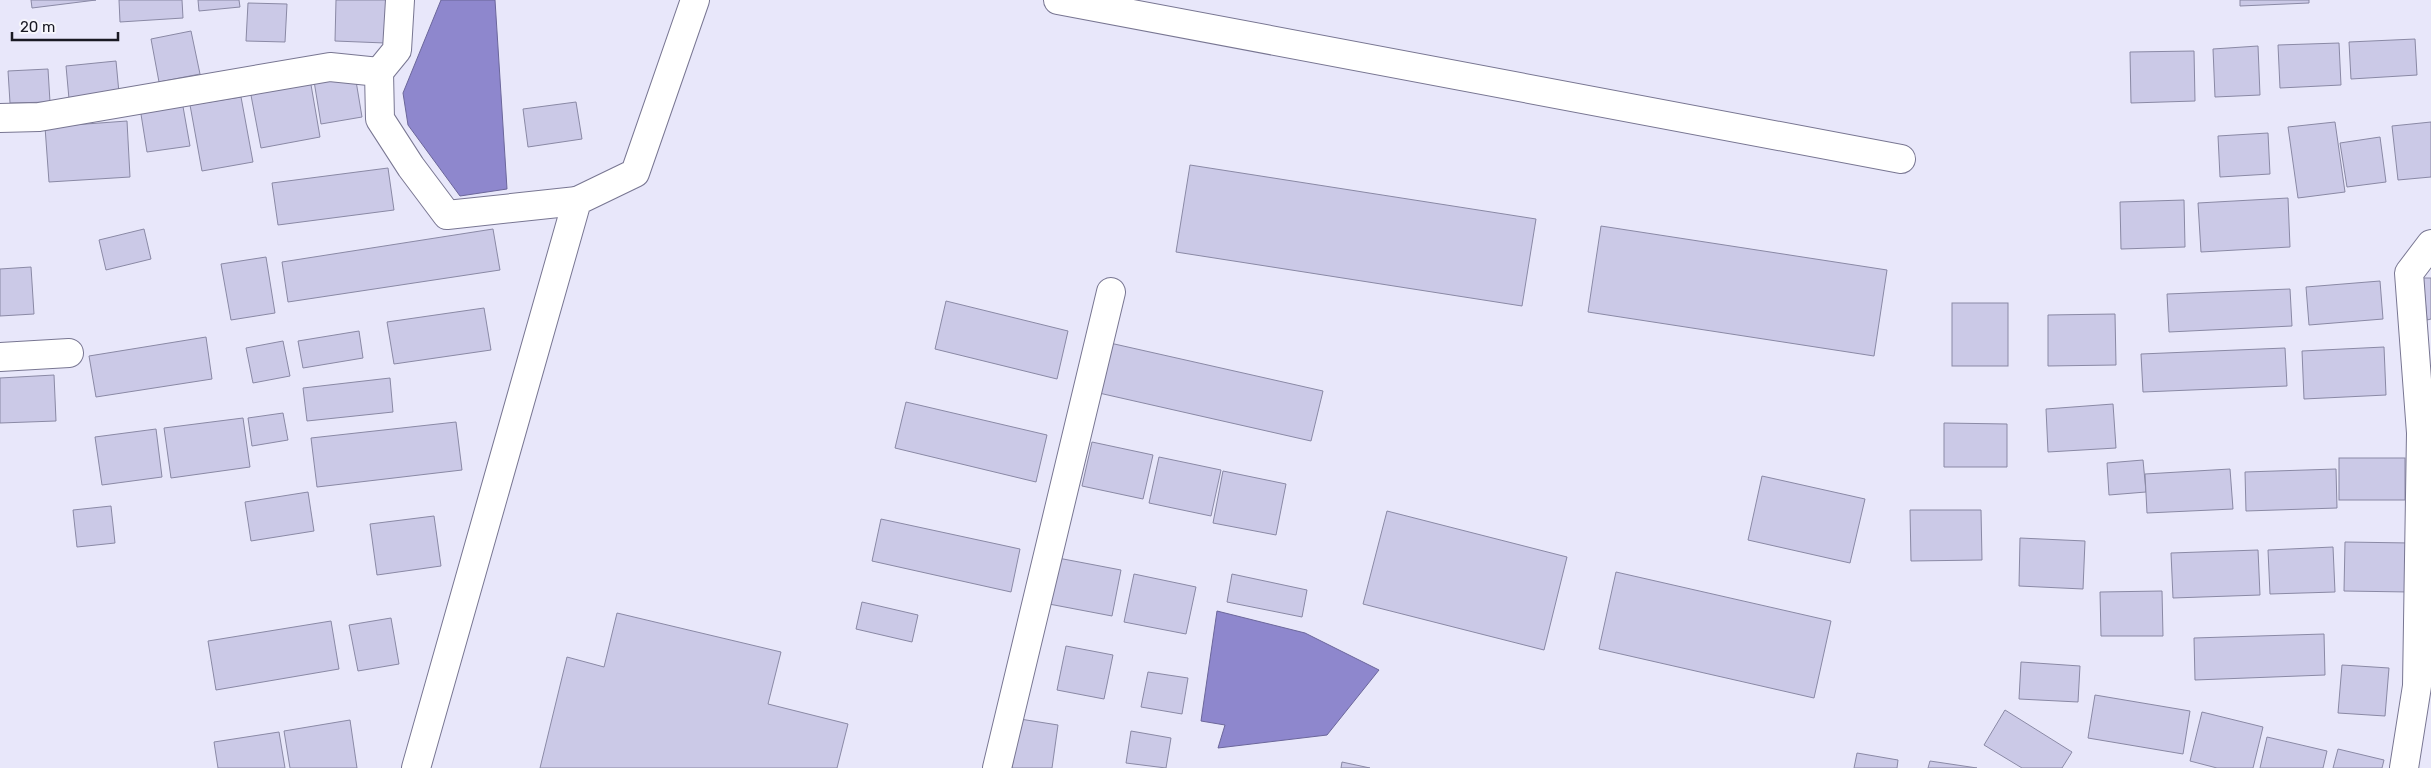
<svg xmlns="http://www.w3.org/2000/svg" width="2431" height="768" font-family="Rubik,sans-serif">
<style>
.water{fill:#8e87cd;stroke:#6b669a}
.building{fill:#cbc9e7;stroke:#8a89a5}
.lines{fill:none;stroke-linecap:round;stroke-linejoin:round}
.minor-casing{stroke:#787692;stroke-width:30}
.minor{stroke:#fff;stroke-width:28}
</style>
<rect width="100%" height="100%" fill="#e8e7fa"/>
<g class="water">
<path d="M 441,0 L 495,0 L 507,189 L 460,196 L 408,125 L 403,93 Z"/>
<path d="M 1217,611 L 1305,633 L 1379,670 L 1327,735 L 1218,748 L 1225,725 L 1201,721 Z"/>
</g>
<g class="building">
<path d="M 31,0 L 96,0 L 32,8 Z"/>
<path d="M 119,0 L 182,0 L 183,18 L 120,22 Z"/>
<path d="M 198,0 L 239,0 L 240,7 L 199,11 Z"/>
<path d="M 336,0 L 386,0 L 385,43 L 335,41 Z"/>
<path d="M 2240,0 L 2309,0 L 2309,3 L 2240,6 Z"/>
<path d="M 248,3 L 287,4 L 285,42 L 246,41 Z"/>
<path d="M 191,31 L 200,74 L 159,82 L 151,39 Z"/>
<path d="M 2415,39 L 2417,75 L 2351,79 L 2349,42 Z"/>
<path d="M 2339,43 L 2341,85 L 2280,88 L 2278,45 Z"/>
<path d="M 2258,46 L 2260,95 L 2215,97 L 2213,49 Z"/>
<path d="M 2194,51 L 2195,101 L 2131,103 L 2130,52 Z"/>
<path d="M 116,61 L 119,93 L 69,99 L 66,66 Z"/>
<path d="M 48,69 L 50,102 L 10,103 L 8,71 Z"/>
<path d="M 355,75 L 362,117 L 321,124 L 314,81 Z"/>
<path d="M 310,79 L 320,137 L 261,148 L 250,90 Z"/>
<path d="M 241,97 L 253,162 L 202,171 L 190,105 Z"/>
<path d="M 182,101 L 190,146 L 147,152 L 140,108 Z"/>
<path d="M 576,102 L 582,139 L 528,147 L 523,109 Z"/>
<path d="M 127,121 L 130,177 L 49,182 L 45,127 Z"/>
<path d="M 2335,122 L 2345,192 L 2298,198 L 2288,127 Z"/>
<path d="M 2431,122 L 2431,177 L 2398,180 L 2392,126 Z"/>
<path d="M 2268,133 L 2270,174 L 2220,177 L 2218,136 Z"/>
<path d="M 2380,137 L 2386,182 L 2347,187 L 2340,143 Z"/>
<path d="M 1190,165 L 1536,219 L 1522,306 L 1176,252 Z"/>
<path d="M 388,168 L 394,210 L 278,225 L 272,183 Z"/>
<path d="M 2288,198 L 2290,247 L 2201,252 L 2198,203 Z"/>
<path d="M 2184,200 L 2185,247 L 2121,249 L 2120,202 Z"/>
<path d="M 1601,226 L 1887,270 L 1874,356 L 1588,312 Z"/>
<path d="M 144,229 L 151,259 L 106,270 L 99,240 Z"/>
<path d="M 493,229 L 500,270 L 288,302 L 282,262 Z"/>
<path d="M 266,257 L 275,313 L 231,320 L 221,264 Z"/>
<path d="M 31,267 L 34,314 L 0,316 L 0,269 Z"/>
<path d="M 2423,278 L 2431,278 L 2431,319 L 2427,320 Z"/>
<path d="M 2380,281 L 2383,319 L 2309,325 L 2306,287 Z"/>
<path d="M 2290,289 L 2292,326 L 2169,332 L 2167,294 Z"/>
<path d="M 946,301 L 1068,331 L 1057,379 L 935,349 Z"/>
<rect x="1952" y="303" width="56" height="63"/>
<path d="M 484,308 L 491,350 L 394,364 L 387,322 Z"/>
<path d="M 2115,314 L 2116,365 L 2048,366 L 2048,315 Z"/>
<path d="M 359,331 L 363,358 L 303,368 L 298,341 Z"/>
<path d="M 206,337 L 212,379 L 96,397 L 89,356 Z"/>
<path d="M 283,341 L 290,376 L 253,383 L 246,348 Z"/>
<path d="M 1110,343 L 1323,391 L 1311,441 L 1099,393 Z"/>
<path d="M 2384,347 L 2386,395 L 2304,399 L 2302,351 Z"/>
<path d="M 2285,348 L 2287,386 L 2143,392 L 2141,354 Z"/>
<path d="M 54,375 L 56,421 L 0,423 L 0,378 Z"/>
<path d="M 390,378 L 393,412 L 307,421 L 303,388 Z"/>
<path d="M 906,402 L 1047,435 L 1036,482 L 895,448 Z"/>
<path d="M 2113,404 L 2116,448 L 2048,452 L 2046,409 Z"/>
<path d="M 283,413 L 288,440 L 252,446 L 248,418 Z"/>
<path d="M 243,418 L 250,467 L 171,478 L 164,428 Z"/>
<path d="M 456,422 L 462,470 L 317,487 L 311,438 Z"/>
<path d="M 1944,423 L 2007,424 L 2007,467 L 1944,467 Z"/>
<path d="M 156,429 L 162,477 L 102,485 L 95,437 Z"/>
<path d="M 1092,442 L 1153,455 L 1143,499 L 1082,486 Z"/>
<path d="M 1159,457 L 1221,470 L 1211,516 L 1149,503 Z"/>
<rect x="2339" y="458" width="66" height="42"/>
<path d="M 2143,460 L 2146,492 L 2109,495 L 2107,463 Z"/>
<path d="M 2230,469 L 2233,509 L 2147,513 L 2145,474 Z"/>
<path d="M 2336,469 L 2337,508 L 2246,511 L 2245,472 Z"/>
<path d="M 1223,471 L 1286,484 L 1276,535 L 1213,523 Z"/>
<path d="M 1762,476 L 1865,499 L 1850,563 L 1748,540 Z"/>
<path d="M 308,492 L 314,531 L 251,541 L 245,502 Z"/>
<path d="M 111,506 L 115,543 L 77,547 L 73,510 Z"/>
<path d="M 1910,510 L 1981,510 L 1982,560 L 1911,561 Z"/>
<path d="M 1387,511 L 1567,557 L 1544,650 L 1363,604 Z"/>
<path d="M 434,516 L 441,566 L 377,575 L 370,524 Z"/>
<path d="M 881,519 L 1020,549 L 1011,592 L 872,561 Z"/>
<path d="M 2020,538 L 2085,541 L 2083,589 L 2019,586 Z"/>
<path d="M 2345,542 L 2410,543 L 2409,592 L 2344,591 Z"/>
<path d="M 2333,547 L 2335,592 L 2270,594 L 2268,550 Z"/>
<path d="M 2258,550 L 2260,595 L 2173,598 L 2171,553 Z"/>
<path d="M 1058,558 L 1121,570 L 1112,616 L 1049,604 Z"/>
<path d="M 1616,572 L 1831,621 L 1814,698 L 1599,649 Z"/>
<path d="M 1134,574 L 1196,587 L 1186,634 L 1124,622 Z"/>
<path d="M 1232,574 L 1307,590 L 1302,617 L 1227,602 Z"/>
<path d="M 2162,591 L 2163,636 L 2101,636 L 2100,592 Z"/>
<path d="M 862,602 L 918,615 L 912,642 L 856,629 Z"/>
<path d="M 617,613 L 781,652 L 768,704 L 848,724 L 837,768 L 540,768 L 567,657 L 604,667 Z"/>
<path d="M 391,618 L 399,664 L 358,671 L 349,625 Z"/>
<path d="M 331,621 L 339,669 L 216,690 L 208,641 Z"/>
<path d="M 2324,634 L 2325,675 L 2195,680 L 2194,638 Z"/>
<path d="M 1066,646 L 1113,655 L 1104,699 L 1057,690 Z"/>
<path d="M 2021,662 L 2080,666 L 2078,702 L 2019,699 Z"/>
<path d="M 2342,665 L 2389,668 L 2385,716 L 2338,713 Z"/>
<path d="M 1148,672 L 1188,678 L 1182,714 L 1141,707 Z"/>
<path d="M 2095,695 L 2190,711 L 2183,754 L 2088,738 Z"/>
<path d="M 2005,710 L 2072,752 L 2062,768 L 2022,768 L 1984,745 Z"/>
<path d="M 2202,712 L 2263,727 L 2253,768 L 2217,768 L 2190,761 Z"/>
<path d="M 1020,719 L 1058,725 L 1052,768 L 1012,768 Z"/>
<path d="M 350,720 L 357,768 L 290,768 L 284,731 Z"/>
<path d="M 1131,731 L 1171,738 L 1166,768 L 1126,763 Z"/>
<path d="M 279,732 L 285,768 L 218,768 L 214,742 Z"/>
<path d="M 2267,737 L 2327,751 L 2323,768 L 2260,768 Z"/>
<path d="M 2338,749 L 2384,760 L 2382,768 L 2333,768 Z"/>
<path d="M 1857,753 L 1898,760 L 1897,768 L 1854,768 Z"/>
<path d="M 1930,761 L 1977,768 L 1928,768 Z"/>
<path d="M 1342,762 L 1370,768 L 1341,768 Z"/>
</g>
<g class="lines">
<g class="minor-casing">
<g id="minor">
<path d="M 1058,0 L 1901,159"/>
<path d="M 379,72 L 397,50 L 400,0"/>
<path d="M 0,118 L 39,117 L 330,67 L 379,72 L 380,119 L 411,167 L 447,215 L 577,201"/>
<path d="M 0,357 L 69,353"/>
<path d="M 416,768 L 577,201 L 635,173 L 695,0"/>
<path d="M 997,768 L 1111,292"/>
<path d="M 2404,768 L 2417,686 L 2421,433 L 2409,273 L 2431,244"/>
</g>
</g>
<use href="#minor" class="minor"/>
</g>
<path d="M12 32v8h106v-8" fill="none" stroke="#191923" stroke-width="2.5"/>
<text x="20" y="32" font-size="15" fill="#191923" stroke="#f6f6fc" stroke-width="4" paint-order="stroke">20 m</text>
</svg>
